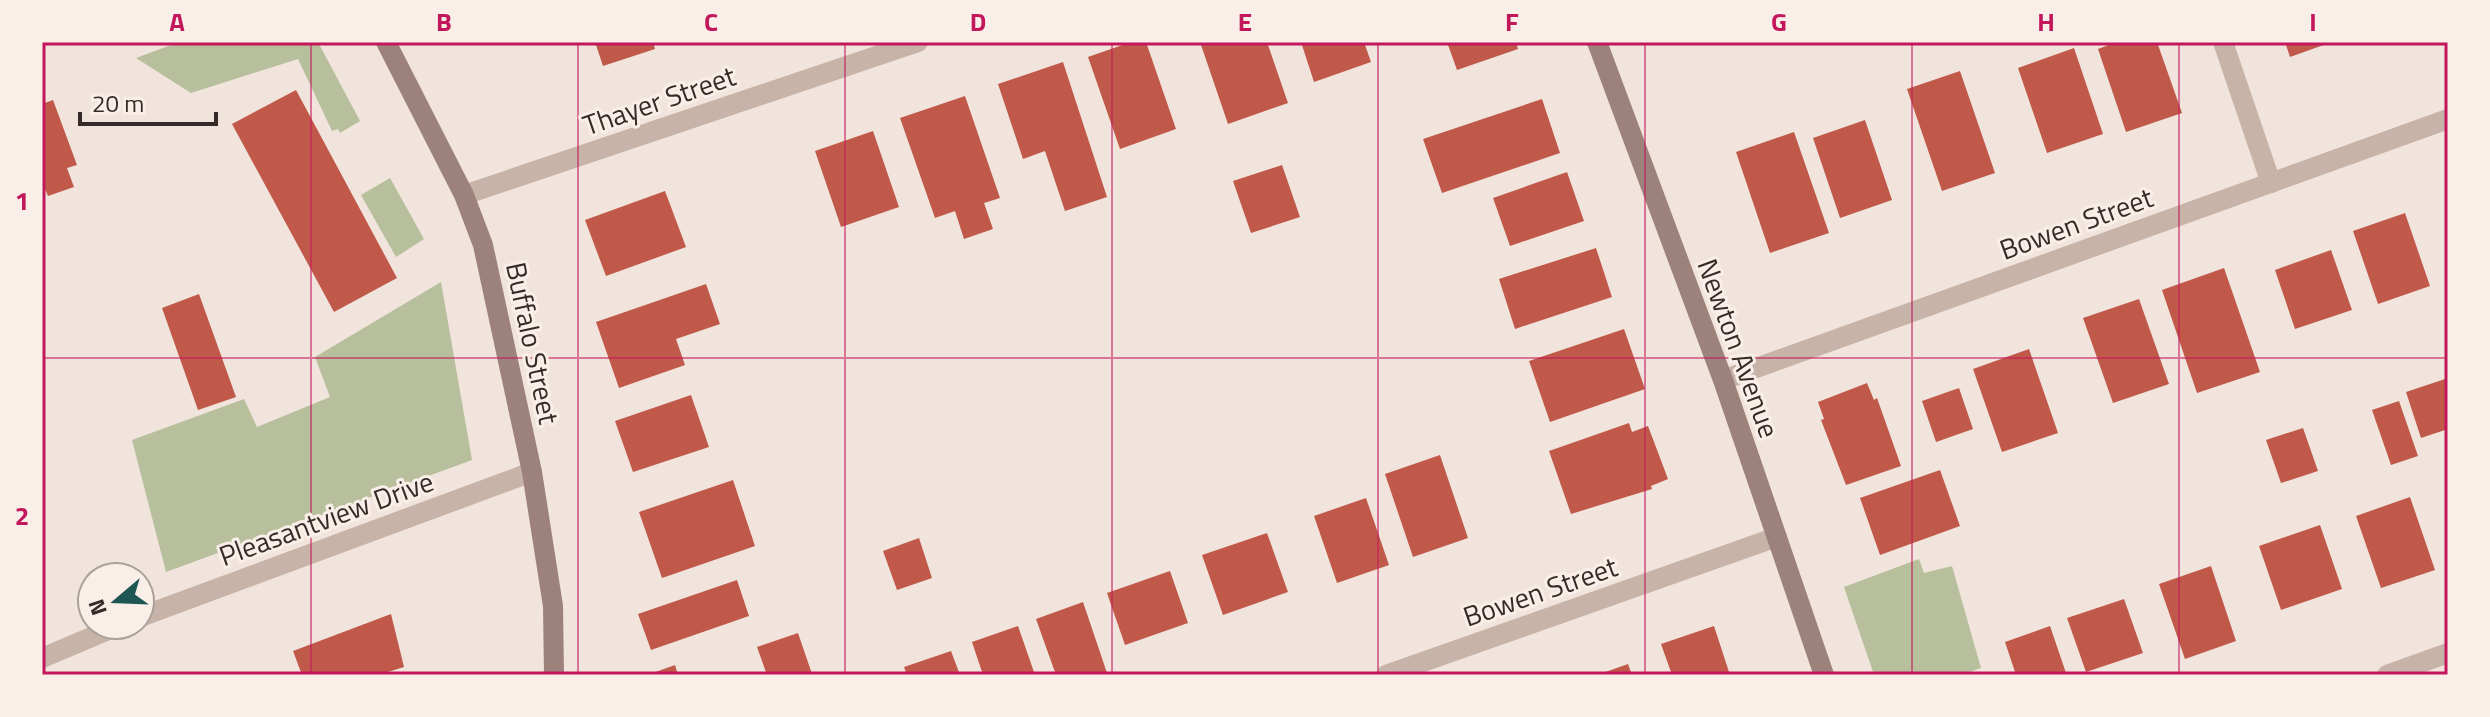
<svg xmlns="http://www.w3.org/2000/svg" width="2490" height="717" font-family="'Titillium Web',sans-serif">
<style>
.green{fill:#b7bf9c}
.building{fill:#c0594a}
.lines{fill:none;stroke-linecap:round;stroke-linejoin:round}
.street{stroke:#c8b3a8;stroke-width:20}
.secondary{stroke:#9c827a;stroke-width:20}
.grid{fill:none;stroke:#c2185b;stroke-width:2;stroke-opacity:0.55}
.labels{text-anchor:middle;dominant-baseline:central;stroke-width:6;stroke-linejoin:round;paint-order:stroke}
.street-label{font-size:28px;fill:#352b28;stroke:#f9efe8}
.neatline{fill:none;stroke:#c2185b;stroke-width:3}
.grid-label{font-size:26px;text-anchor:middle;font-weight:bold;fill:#c2185b}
</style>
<rect width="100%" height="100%" fill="#f1e4dc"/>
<g class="green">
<path d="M 179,42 L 318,42 L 360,121 L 340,133 L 338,129 L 332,131 L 298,59 L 191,93 L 136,58 Z"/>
<path d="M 390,178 L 424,239 L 396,257 L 361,195 Z"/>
<path d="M 441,282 L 472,460 L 166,572 L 132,440 L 244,399 L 257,427 L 330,397 L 315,357 Z"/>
<path d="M 1919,559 L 1924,573 L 1952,566 L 1981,668 L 1961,675 L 1874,675 L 1844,587 Z"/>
</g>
<g class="building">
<path d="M 595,42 L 653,42 L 655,49 L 603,66 Z"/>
<path d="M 1131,42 L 1146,42 L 1176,129 L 1120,149 L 1088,57 Z"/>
<path d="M 1200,42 L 1267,42 L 1288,103 L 1228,124 Z"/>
<path d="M 1301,42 L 1364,42 L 1371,62 L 1314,82 Z"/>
<path d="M 1447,42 L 1516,42 L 1518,49 L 1457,70 Z"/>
<path d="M 2117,42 L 2157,42 L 2182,113 L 2126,132 L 2098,49 Z"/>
<path d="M 2285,42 L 2332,42 L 2290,57 Z"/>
<path d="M 2074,48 L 2103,134 L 2047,153 L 2018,68 Z"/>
<path d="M 1063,62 L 1107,197 L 1065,211 L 1045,151 L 1023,159 L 998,84 Z"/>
<path d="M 1960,71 L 1995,173 L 1942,191 L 1907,89 Z"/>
<path d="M 296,90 L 397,278 L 334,312 L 232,124 Z"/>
<path d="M 965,96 L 1000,198 L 984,203 L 993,229 L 964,239 L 955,211 L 935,218 L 900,118 Z"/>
<path d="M 1542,99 L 1560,153 L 1442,193 L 1423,139 Z"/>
<path d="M 53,100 L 77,165 L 67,168 L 74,187 L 48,196 L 42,182 L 42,104 Z"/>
<path d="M 1865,120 L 1892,200 L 1840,218 L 1813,138 Z"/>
<path d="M 873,131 L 899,207 L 841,227 L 815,151 Z"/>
<path d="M 1794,132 L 1829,233 L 1770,253 L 1736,152 Z"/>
<path d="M 1282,165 L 1300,217 L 1251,233 L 1233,181 Z"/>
<path d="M 1567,172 L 1584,221 L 1510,246 L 1493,198 Z"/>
<path d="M 665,191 L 686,247 L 606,276 L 585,220 Z"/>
<path d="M 2405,213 L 2430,286 L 2378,304 L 2353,231 Z"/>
<path d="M 1596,248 L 1612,297 L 1515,329 L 1499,279 Z"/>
<path d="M 2331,250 L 2352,310 L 2295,329 L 2275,270 Z"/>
<path d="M 2224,268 L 2260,372 L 2197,393 L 2162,290 Z"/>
<path d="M 706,284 L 720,324 L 676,339 L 685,365 L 619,388 L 596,322 Z"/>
<path d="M 199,294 L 236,397 L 198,410 L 162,308 Z"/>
<path d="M 2139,299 L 2169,384 L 2113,403 L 2083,318 Z"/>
<path d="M 1624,329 L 1645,389 L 1550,422 L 1529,361 Z"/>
<path d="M 2029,349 L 2058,433 L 2002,452 L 1973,369 Z"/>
<path d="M 2448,378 L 2448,429 L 2421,438 L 2406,392 Z"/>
<path d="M 1867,383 L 1874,400 L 1877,398 L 1901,466 L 1846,485 L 1821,420 L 1824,419 L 1818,402 Z"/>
<path d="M 1959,388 L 1973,429 L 1936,442 L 1922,401 Z"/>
<path d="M 691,395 L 709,447 L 633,472 L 615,421 Z"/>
<path d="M 2399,401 L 2418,456 L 2391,465 L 2372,410 Z"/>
<path d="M 1629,423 L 1632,432 L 1648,426 L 1668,479 L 1651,486 L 1652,489 L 1571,514 L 1549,451 Z"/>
<path d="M 2303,428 L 2318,471 L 2281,483 L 2266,440 Z"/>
<path d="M 1440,455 L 1468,538 L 1413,557 L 1385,474 Z"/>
<path d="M 1940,470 L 1960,526 L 1880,555 L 1860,498 Z"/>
<path d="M 733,480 L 755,546 L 662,578 L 639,512 Z"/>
<path d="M 2410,497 L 2435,570 L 2381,588 L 2356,516 Z"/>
<path d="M 1366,498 L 1389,565 L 1337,583 L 1314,516 Z"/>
<path d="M 2320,525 L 2342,589 L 2281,610 L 2259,546 Z"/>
<path d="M 1267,533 L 1288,592 L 1223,615 L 1202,555 Z"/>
<path d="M 919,538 L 932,578 L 897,590 L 883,551 Z"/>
<path d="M 2211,566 L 2236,641 L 2185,659 L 2159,584 Z"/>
<path d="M 1170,571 L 1188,623 L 1125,645 L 1107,593 Z"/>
<path d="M 737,580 L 749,616 L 651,650 L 638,614 Z"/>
<path d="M 2124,599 L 2143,653 L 2086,672 L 2067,618 Z"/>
<path d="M 1083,602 L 1107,673 L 1056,675 L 1036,619 Z"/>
<path d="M 391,614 L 404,667 L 378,675 L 302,675 L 293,651 Z"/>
<path d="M 1018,626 L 1035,675 L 983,675 L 972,642 Z"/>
<path d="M 1714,626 L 1730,675 L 1672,675 L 1661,644 Z"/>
<path d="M 2050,626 L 2066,673 L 2016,675 L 2005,642 Z"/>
<path d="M 798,633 L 812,674 L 767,675 L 757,647 Z"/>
<path d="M 951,651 L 960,675 L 907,675 L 904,667 Z"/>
<path d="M 1628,664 L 1632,675 L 1597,675 Z"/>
<path d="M 675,665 L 678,675 L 647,675 Z"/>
</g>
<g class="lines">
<g class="street">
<path d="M 2223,42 L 2271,183"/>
<path d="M 464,195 L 918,42"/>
<path d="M 1723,380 L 2448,119"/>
<path d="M 140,617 L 532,472"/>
<path d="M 42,658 L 120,625"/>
<path d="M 1386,675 L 1777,537"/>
<path d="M 2387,675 L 2448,653"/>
</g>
<g class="secondary">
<path d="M 386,42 L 464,195 L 483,245 L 532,472 L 553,606 L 554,675"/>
<path d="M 1597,42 L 1723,380 L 1824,675"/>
</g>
</g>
<path class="grid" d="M 311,42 L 311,675M 578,42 L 578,675M 845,42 L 845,675M 1112,42 L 1112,675M 1378,42 L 1378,675M 1645,42 L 1645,675M 1912,42 L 1912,675M 2179,42 L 2179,675M 42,358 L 2448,358"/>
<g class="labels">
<g class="street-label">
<text transform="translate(659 100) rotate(-19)">Thayer Street</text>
<text transform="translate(2076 223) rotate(-20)">Bowen Street</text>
<text transform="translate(533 343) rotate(78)">Buffalo Street</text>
<text transform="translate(1739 348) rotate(70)">Newton Avenue</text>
<text transform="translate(326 518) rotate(-20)">Pleasantview Drive</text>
<text transform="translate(1540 591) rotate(-19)">Bowen Street</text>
</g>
</g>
<rect width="2490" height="717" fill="none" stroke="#f9efe8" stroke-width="88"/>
<g transform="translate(116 601) rotate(251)"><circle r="38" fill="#f9efe8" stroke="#aba19b" stroke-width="2"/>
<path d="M0-6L14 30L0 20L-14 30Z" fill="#1f5552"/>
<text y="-12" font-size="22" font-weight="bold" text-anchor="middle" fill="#352b28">N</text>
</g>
<path d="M80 112v12h136v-12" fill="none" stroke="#352b28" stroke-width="4"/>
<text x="92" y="112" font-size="24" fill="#352b28" stroke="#f9efe8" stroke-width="6" paint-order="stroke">20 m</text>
<rect x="44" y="44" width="2402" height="629" class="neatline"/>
<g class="grid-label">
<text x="177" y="31">A</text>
<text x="444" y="31">B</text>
<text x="711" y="31">C</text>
<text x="978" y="31">D</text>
<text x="1245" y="31">E</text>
<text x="1512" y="31">F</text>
<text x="1779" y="31">G</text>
<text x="2046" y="31">H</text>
<text x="2313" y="31">I</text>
<text x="22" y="210">1</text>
<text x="22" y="525">2</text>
</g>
</svg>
